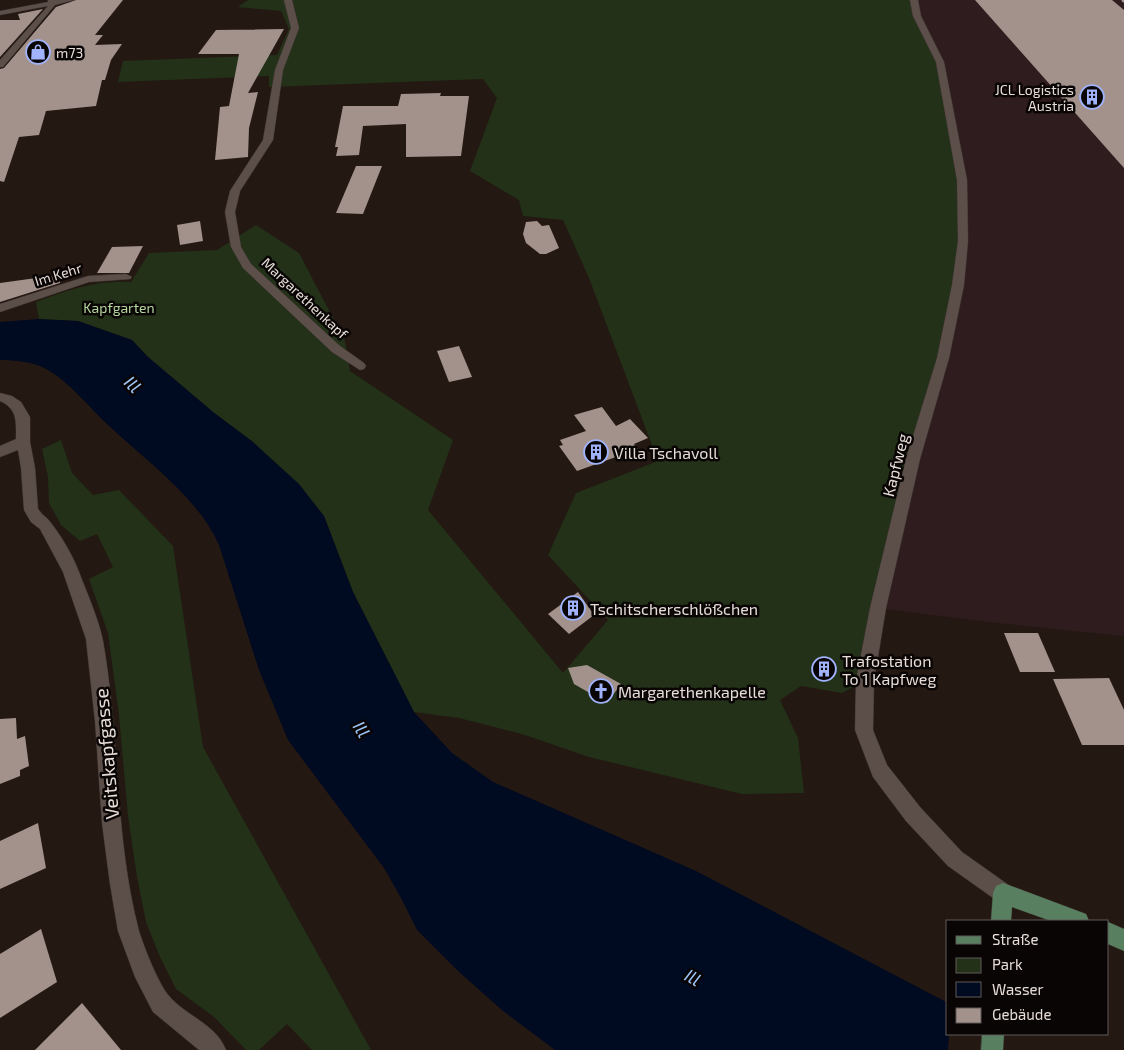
<svg xmlns="http://www.w3.org/2000/svg" width="1124" height="1050" font-family="'Exo 2',sans-serif">
<style>
.industrial{fill:#2f1c1e}
.green{fill:#223118}
.water{fill:#000a21}
.pier{fill:#241812}
.building{fill:#a2928b}
.lines{fill:none;stroke-linecap:round;stroke-linejoin:round}
.minor-casing{stroke:#3c3431;stroke-width:1}
.major-casing{stroke:#3c3431;stroke-width:1}
.minor{fill:#5c4e48;fill-rule:evenodd}
.major{fill:#597f61;fill-rule:evenodd}
.rail{stroke:#a99f9a;stroke-width:2;stroke-dasharray:5 2.5;stroke-linecap:butt}
.labels{text-anchor:middle;dominant-baseline:central;stroke-width:5;stroke-linejoin:round;paint-order:stroke}
.far-poi-label{font-size:14px;fill:#e6ddd9;stroke:#090504;text-anchor:start}
.far-street-label{font-size:14px;fill:#e6ddd9;stroke:#090504}
.far-park-label{font-size:14px;fill:#b5d79f;stroke:#090504}
.poi-label{font-size:16px;fill:#e6ddd9;stroke:#090504;text-anchor:start}
.street-label{font-size:16px;fill:#e6ddd9;stroke:#090504}
.water-label{font-size:18px;font-style:italic;fill:#9dc4f8;stroke:#090504}
.near-street-label{font-size:19px;fill:#e6ddd9;stroke:#090504}
</style>
<rect width="100%" height="100%" fill="#241812"/>
<path class="industrial" d="M 914,0 L 1124,0 L 1124,636 L 988,622 L 878,608 Z"/>
<g class="green">
<path d="M 248,0 L 914,0 L 940,62 L 962,180 L 958,285 L 865,681 L 842,693 L 801,686 L 780,700 L 798,738 L 804,793 L 742,794 L 589,757 L 522,734 L 459,718 L 414,712 L 353,592 L 324,516 L 253,442 L 213,412 L 148,357 L 132,340 L 78,321 L 39,319 L 36,302 C 68,290 96,280 131,282 L 149,253 L 217,250 L 256,225 L 299,253 L 345,341 L 350,371 L 453,440 L 428,510 L 563,673 L 608,620 L 548,555 L 576,493 L 658,461 L 589,278 L 563,220 L 523,216 L 519,200 L 470,171 L 497,98 L 483,79 L 269,87 L 269,76 L 118,82 L 123,61 L 277,55 L 289,29 L 281,11 L 238,7 Z"/>
<path d="M 61,440 L 72,473 L 93,495 L 119,490 L 173,546 L 203,747 L 371,1050 L 312,1050 L 287,1024 L 259,1050 L 246,1050 L 214,1017 L 176,989 L 160,957 L 146,922 L 137,877 L 128,816 L 119,715 L 108,633 L 89,579 L 113,567 L 97,534 L 80,541 L 61,525 L 49,503 L 48,477 L 42,449 Z"/>
</g>
<path class="water" d="M 39,319 L 78,321 L 132,340 L 148,357 L 213,412 L 253,442 L 299,484 L 324,516 L 353,592 L 414,712 L 452,753 L 493,782 L 696,871 L 948,1003 L 948,1034 L 1003,1034 L 1032,1050 L 555,1050 L 503,1011 L 458,971 L 417,930 L 401,898 L 384,868 L 288,740 L 259,670 L 219,545 C 198,497 145,460 108,425 C 89,407 70,383 48,370 C 35,362 15,360 0,360 L 0,322 Z"/>
<path class="pier" d="M 949,1034 L 1008,1034 L 1035,1050 L 948,1050 Z"/>
<g class="building">
<path d="M 76,0 L 123,0 L 95,35 L 103,35 L 95,45 L 122,44 L 111,60 L 105,80 L 102,80 L 96,106 L 46,111 L 39,135 L 19,137 L 4,182 L 0,181 L 0,69 L 4,68 L 56,7 Z"/>
<path d="M 975,0 L 1112,0 L 1124,10 L 1124,168 Z"/>
<path d="M 43,9 L 0,57 L 0,20 L 20,20 L 18,14 Z"/>
<path d="M 284,29 L 248,93 L 258,92 L 249,128 L 248,157 L 215,160 L 220,107 L 229,106 L 239,54 L 198,54 L 216,30 Z"/>
<path d="M 441,93 L 440,96 L 469,96 L 461,156 L 406,157 L 406,124 L 363,126 L 359,155 L 336,156 L 338,147 L 335,147 L 343,106 L 398,106 L 401,94 Z"/>
<path d="M 356,166 L 382,166 L 363,214 L 336,213 Z"/>
<path d="M 200,221 L 203,241 L 180,245 L 177,225 Z"/>
<path d="M 537,221 L 542,226 L 549,225 L 559,248 L 546,254 L 540,254 L 526,243 L 523,234 L 526,222 Z"/>
<path d="M 143,246 L 129,273 L 97,273 L 112,247 Z"/>
<path d="M 58,275 L 60,283 L 0,302 L 0,283 Z"/>
<path d="M 459,346 L 472,377 L 449,382 L 437,351 Z"/>
<path d="M 602,407 L 616,426 L 630,419 L 648,438 L 634,444 L 638,449 L 577,471 L 559,446 L 563,445 L 560,440 L 586,431 L 574,415 Z"/>
<path d="M 578,592 L 594,615 L 569,634 L 548,614 Z"/>
<path d="M 1004,633 L 1038,633 L 1055,672 L 1020,672 Z"/>
<path d="M 587,665 L 621,684 L 607,703 L 574,684 L 568,668 Z"/>
<path d="M 1109,678 L 1124,710 L 1124,745 L 1082,745 L 1053,679 Z"/>
<path d="M 16,718 L 17,739 L 25,736 L 29,766 L 20,770 L 20,776 L 0,784 L 0,719 Z"/>
<path d="M 38,823 L 46,868 L 0,889 L 0,841 Z"/>
<path d="M 41,929 L 57,982 L 0,1018 L 0,954 Z"/>
<path d="M 82,1003 L 121,1050 L 35,1050 Z"/>
</g>
<g class="lines">
<g class="minor-casing">
<g id="minor">
<path d="M 48,0 L 74,0 L 55,5 L 3,67 L 0,67 L 0,60 L 48,6 L 0,15 L 0,11 L 48,2 Z"/>
<path d="M 284,0 L 292,0 L 299,28 L 283,70 L 273,140 L 240,191 L 235,212 L 241,247 L 251,264 L 340,346 L 364,363 L 366,366 L 364,369 L 360,370 L 332,352 L 243,268 L 231,247 L 225,212 L 230,191 L 263,140 L 275,70 L 291,28 Z"/>
<path d="M 910,0 L 918,0 L 921,16 L 944,62 L 967,180 L 968,241 L 964,285 L 949,358 L 920,459 L 886,608 L 874,681 L 873,730 L 887,765 L 920,807 L 962,852 L 1010,886 L 1013,893 L 1010,900 L 1003,903 L 996,900 L 948,866 L 906,821 L 873,777 L 855,730 L 856,681 L 870,608 L 906,459 L 937,358 L 952,285 L 958,241 L 957,180 L 936,62 L 913,16 Z"/>
<path d="M 126,274 L 132,277 L 130,279 L 89,282 L 0,312 L 0,304 L 88,276 Z"/>
<path d="M 0,393 L 12,396 L 21,402 L 30,417 L 30,442 L 35,468 L 38,509 C 42,515 48,518 51,523 C 62,537 73,556 79,572 C 87,593 99,620 103,641 C 120,736 114,836 139,931 C 144,947 158,983 169,996 C 186,1016 216,1024 226,1050 L 199,1050 L 153,1012 L 135,977 L 118,931 L 110,884 L 102,823 L 95,721 L 86,639 L 63,572 L 40,529 L 31,522 L 24,510 L 21,468 L 18,450 L 0,457 L 0,446 L 16,439 C 16,422 18,409 0,401 Z"/>
</g>
</g>
<g class="major-casing">
<g id="major">
<path d="M 1003,883 L 1086,914 L 1089,921 L 1051,921 L 1012,907 L 1011,921 L 991,921 L 993,893 L 996,886 Z"/>
<path d="M 1108,922 L 1124,929 L 1124,951 L 1108,944 Z"/>
<path d="M 982,1034 L 1004,1034 L 1003,1050 L 981,1050 Z"/>
</g>
</g>
<use href="#minor" class="minor"/>
<use href="#major" class="major"/>
<path class="rail" d="M 1122,0 L 1124,2"/>
</g>
<defs>
<g id="shop-ring" transform="scale(1.25)"><circle r="9.5" fill="#090504" stroke="#a1b3fd" stroke-width="1.5"/><path d="M-5-2.5h2.3a2.7 3.5 0 0 1 5.4 0H5L5.5 6h-11ZM-1.5-2.5h3a1.5 2.3 0 0 0-3 0Z" fill="#a1b3fd"/></g>
<g id="building-ring" transform="scale(1.25)"><circle r="9.5" fill="#090504" stroke="#a1b3fd" stroke-width="1.5"/><path d="M-4-6H4V6H1V3H-1V6H-4ZM-2.5-4.3h1.7v1.8h-1.7ZM.8-4.3h1.7v1.8H.8ZM-2.5-1h1.7V.8h-1.7ZM.8-1h1.7V.8H.8Z" fill="#a1b3fd"/></g>
<g id="church-ring" transform="scale(1.25)"><circle r="9.5" fill="#090504" stroke="#a1b3fd" stroke-width="1.5"/><path d="M-1.2-6h2.4v3.5h3.3v2.4h-3.3V6h-2.4V-.1h-3.3v-2.4h3.3Z" fill="#a1b3fd"/></g>
</defs>
<g fill-rule="evenodd">
<use href="#shop-ring" x="38" y="52"/>
<use href="#building-ring" x="1092" y="97"/>
<use href="#building-ring" x="596" y="452"/>
<use href="#building-ring" x="573" y="608"/>
<use href="#building-ring" x="824" y="669"/>
<use href="#church-ring" x="601" y="691"/>
</g>
<g class="labels">
<g class="far-poi-label">
<text x="56" y="52">m73</text>
<text x="1074" y="89" text-anchor="end">JCL Logistics<tspan x="1074" dy="16">Austria</tspan></text>
</g>
<g class="far-street-label">
<text transform="translate(58 274) rotate(-17)">Im Kehr</text>
<text transform="translate(305 298) rotate(43)">Margarethenkapf</text>
</g>
<g class="far-park-label">
<text x="119" y="307">Kapfgarten</text>
</g>
<g class="poi-label">
<text x="614" y="452">Villa Tschavoll</text>
<text x="590" y="608">Tschitscherschlößchen</text>
<text x="842" y="660">Trafostation<tspan x="842" dy="18">To 1 Kapfweg</tspan></text>
<text x="618" y="691">Margarethenkapelle</text>
</g>
<g class="street-label">
<text transform="translate(895 465) rotate(-76)">Kapfweg</text>
</g>
<g class="water-label">
<text transform="translate(133 384) rotate(45)">Ill</text>
<text transform="translate(362 729) rotate(58)">Ill</text>
<text transform="translate(693 977) rotate(30)">Ill</text>
</g>
<g class="near-street-label">
<text transform="translate(106 754) rotate(-95)">Veitskapfgasse</text>
</g>
</g>
<rect x="946" y="920" width="162" height="115" fill="#090504" stroke="#615b59"/>
<rect x="956" y="936" width="25" height="8" fill="#597f61" stroke="#615b59"/>
<text x="992" y="945" font-size="15" fill="#e6ddd9">Straße</text>
<rect x="956" y="958" width="25" height="15" fill="#223118" stroke="#615b59"/>
<text x="992" y="970" font-size="15" fill="#e6ddd9">Park</text>
<rect x="956" y="982" width="25" height="15" fill="#000a21" stroke="#615b59"/>
<text x="992" y="995" font-size="15" fill="#e6ddd9">Wasser</text>
<rect x="956" y="1008" width="25" height="15" fill="#a2928b" stroke="#615b59"/>
<text x="992" y="1020" font-size="15" fill="#e6ddd9">Gebäude</text>
</svg>
